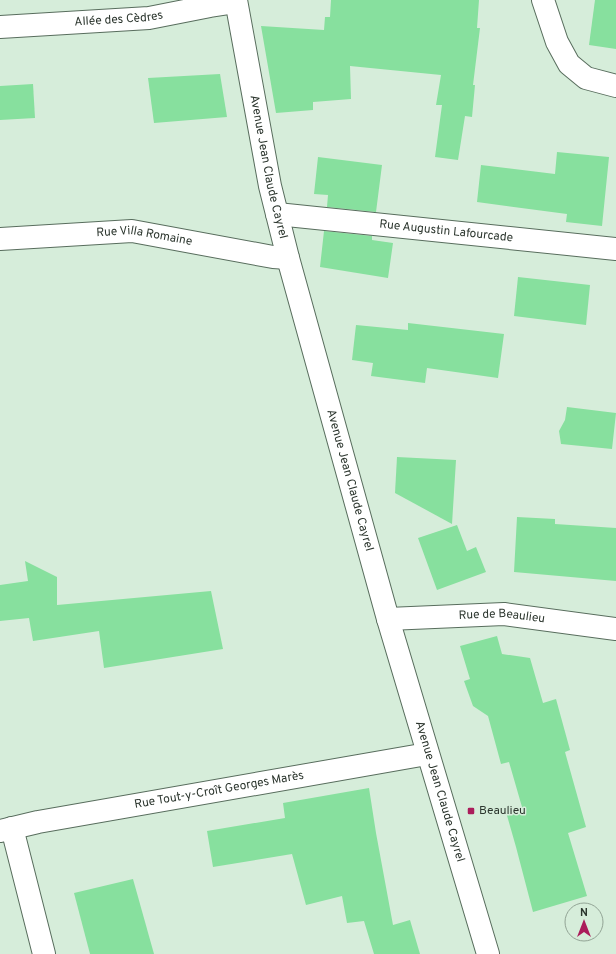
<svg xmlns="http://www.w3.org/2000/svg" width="616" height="954" font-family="Overpass,sans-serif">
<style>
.building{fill:#87e09e}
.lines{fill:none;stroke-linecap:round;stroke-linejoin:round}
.minor-casing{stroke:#586d5d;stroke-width:24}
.secondary-casing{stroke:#586d5d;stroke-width:24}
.minor{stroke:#fff;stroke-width:22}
.secondary{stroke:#fff;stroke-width:22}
.poi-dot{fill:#ab1d5b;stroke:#d6edda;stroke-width:1.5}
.labels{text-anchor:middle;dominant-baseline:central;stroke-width:3;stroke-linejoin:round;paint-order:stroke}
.street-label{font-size:12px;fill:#2c362e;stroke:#d6edda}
.poi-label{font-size:12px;fill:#2c362e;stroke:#d6edda;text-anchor:start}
</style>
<rect width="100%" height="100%" fill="#d6edda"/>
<g class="building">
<path d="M 331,0 L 479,0 L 477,28 L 480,28 L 473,85 L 475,85 L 472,117 L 465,116 L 458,160 L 435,157 L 442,105 L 436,105 L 441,75 L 350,66 L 351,99 L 313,102 L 313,110 L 276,113 L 261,26 L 324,30 L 325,17 L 330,17 Z"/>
<path d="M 595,0 L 616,0 L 616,49 L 589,45 Z"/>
<path d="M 220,74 L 227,117 L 154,123 L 148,78 Z"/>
<path d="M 33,84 L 35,118 L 0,120 L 0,86 Z"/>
<path d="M 557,152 L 609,157 L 602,226 L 566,222 L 567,214 L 477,202 L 481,165 L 555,174 Z"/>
<path d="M 318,157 L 382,165 L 376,212 L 327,207 L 328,195 L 314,194 Z"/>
<path d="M 324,231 L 372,236 L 372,240 L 393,243 L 388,278 L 320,267 Z"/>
<path d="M 518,277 L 590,285 L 586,325 L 514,316 Z"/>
<path d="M 408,323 L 504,334 L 498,378 L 427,368 L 425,383 L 371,376 L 373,363 L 352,360 L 356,325 L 408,330 Z"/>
<path d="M 567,407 L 616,413 L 612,449 L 561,444 L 559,431 L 565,420 Z"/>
<path d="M 397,457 L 456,460 L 452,524 L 395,493 Z"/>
<path d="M 517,517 L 555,519 L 555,524 L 616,528 L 616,581 L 514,572 Z"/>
<path d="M 457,525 L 467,551 L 476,547 L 486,572 L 437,590 L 418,538 Z"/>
<path d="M 25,561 L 57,577 L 57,605 L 211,591 L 223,649 L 104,668 L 99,631 L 33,641 L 29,618 L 0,621 L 0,585 L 28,581 Z"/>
<path d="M 497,636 L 502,654 L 530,658 L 543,703 L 556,699 L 570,750 L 565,752 L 586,827 L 568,833 L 587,896 L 533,912 L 516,847 L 506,812 L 522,807 L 509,762 L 501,764 L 488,716 L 473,706 L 464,681 L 470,679 L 460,646 Z"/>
<path d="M 369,788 L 376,833 L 393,925 L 410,920 L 420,954 L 374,954 L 364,921 L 347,923 L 342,896 L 306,905 L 292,854 L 213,867 L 207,831 L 285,818 L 283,803 Z"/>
<path d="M 133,879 L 154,954 L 90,954 L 74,893 Z"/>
</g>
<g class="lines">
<g class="minor-casing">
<g id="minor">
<path d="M 543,0 L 557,42 L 569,64 L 586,78 L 616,86"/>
<path id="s1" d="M 0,27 L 149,18 L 210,6 L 236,2"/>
<path id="s2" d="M 277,214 L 616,249"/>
<path id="s3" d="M 0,239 L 132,231 L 273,257 L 288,258"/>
<path id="s4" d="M 388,619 L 504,614 L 616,629"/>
<path d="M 12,828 L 44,954"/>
<path id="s5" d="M 0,831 L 38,822 L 427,754"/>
</g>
</g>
<g class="secondary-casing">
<g id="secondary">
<path id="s6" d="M 236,0 L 270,186 L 288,258 L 388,619 L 488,954"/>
</g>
</g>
<use href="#minor" class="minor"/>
<use href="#secondary" class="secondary"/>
</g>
<rect class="poi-dot" x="467" y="807" width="8" height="8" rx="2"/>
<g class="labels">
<g class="street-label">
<text stroke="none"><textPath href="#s1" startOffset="119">Allée des Cèdres</textPath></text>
<text stroke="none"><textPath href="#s6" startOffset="170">Avenue Jean Claude Cayrel</textPath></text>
<text stroke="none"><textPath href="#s2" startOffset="170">Rue Augustin Lafourcade</textPath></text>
<text stroke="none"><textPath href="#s3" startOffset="145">Rue Villa Romaine</textPath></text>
<text stroke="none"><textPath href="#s6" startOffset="494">Avenue Jean Claude Cayrel</textPath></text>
<text stroke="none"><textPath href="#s4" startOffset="114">Rue de Beaulieu</textPath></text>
<text stroke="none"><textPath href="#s5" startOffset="223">Rue Tout-y-Croît Georges Marès</textPath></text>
<text stroke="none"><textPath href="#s6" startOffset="818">Avenue Jean Claude Cayrel</textPath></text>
</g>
<g class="poi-label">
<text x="479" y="811">Beaulieu</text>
</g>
</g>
<g transform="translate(584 922)"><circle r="19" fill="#d6edda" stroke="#92a495"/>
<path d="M0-3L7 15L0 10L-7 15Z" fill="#ab1d5b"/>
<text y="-6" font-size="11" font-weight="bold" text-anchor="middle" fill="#2c362e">N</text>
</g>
</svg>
